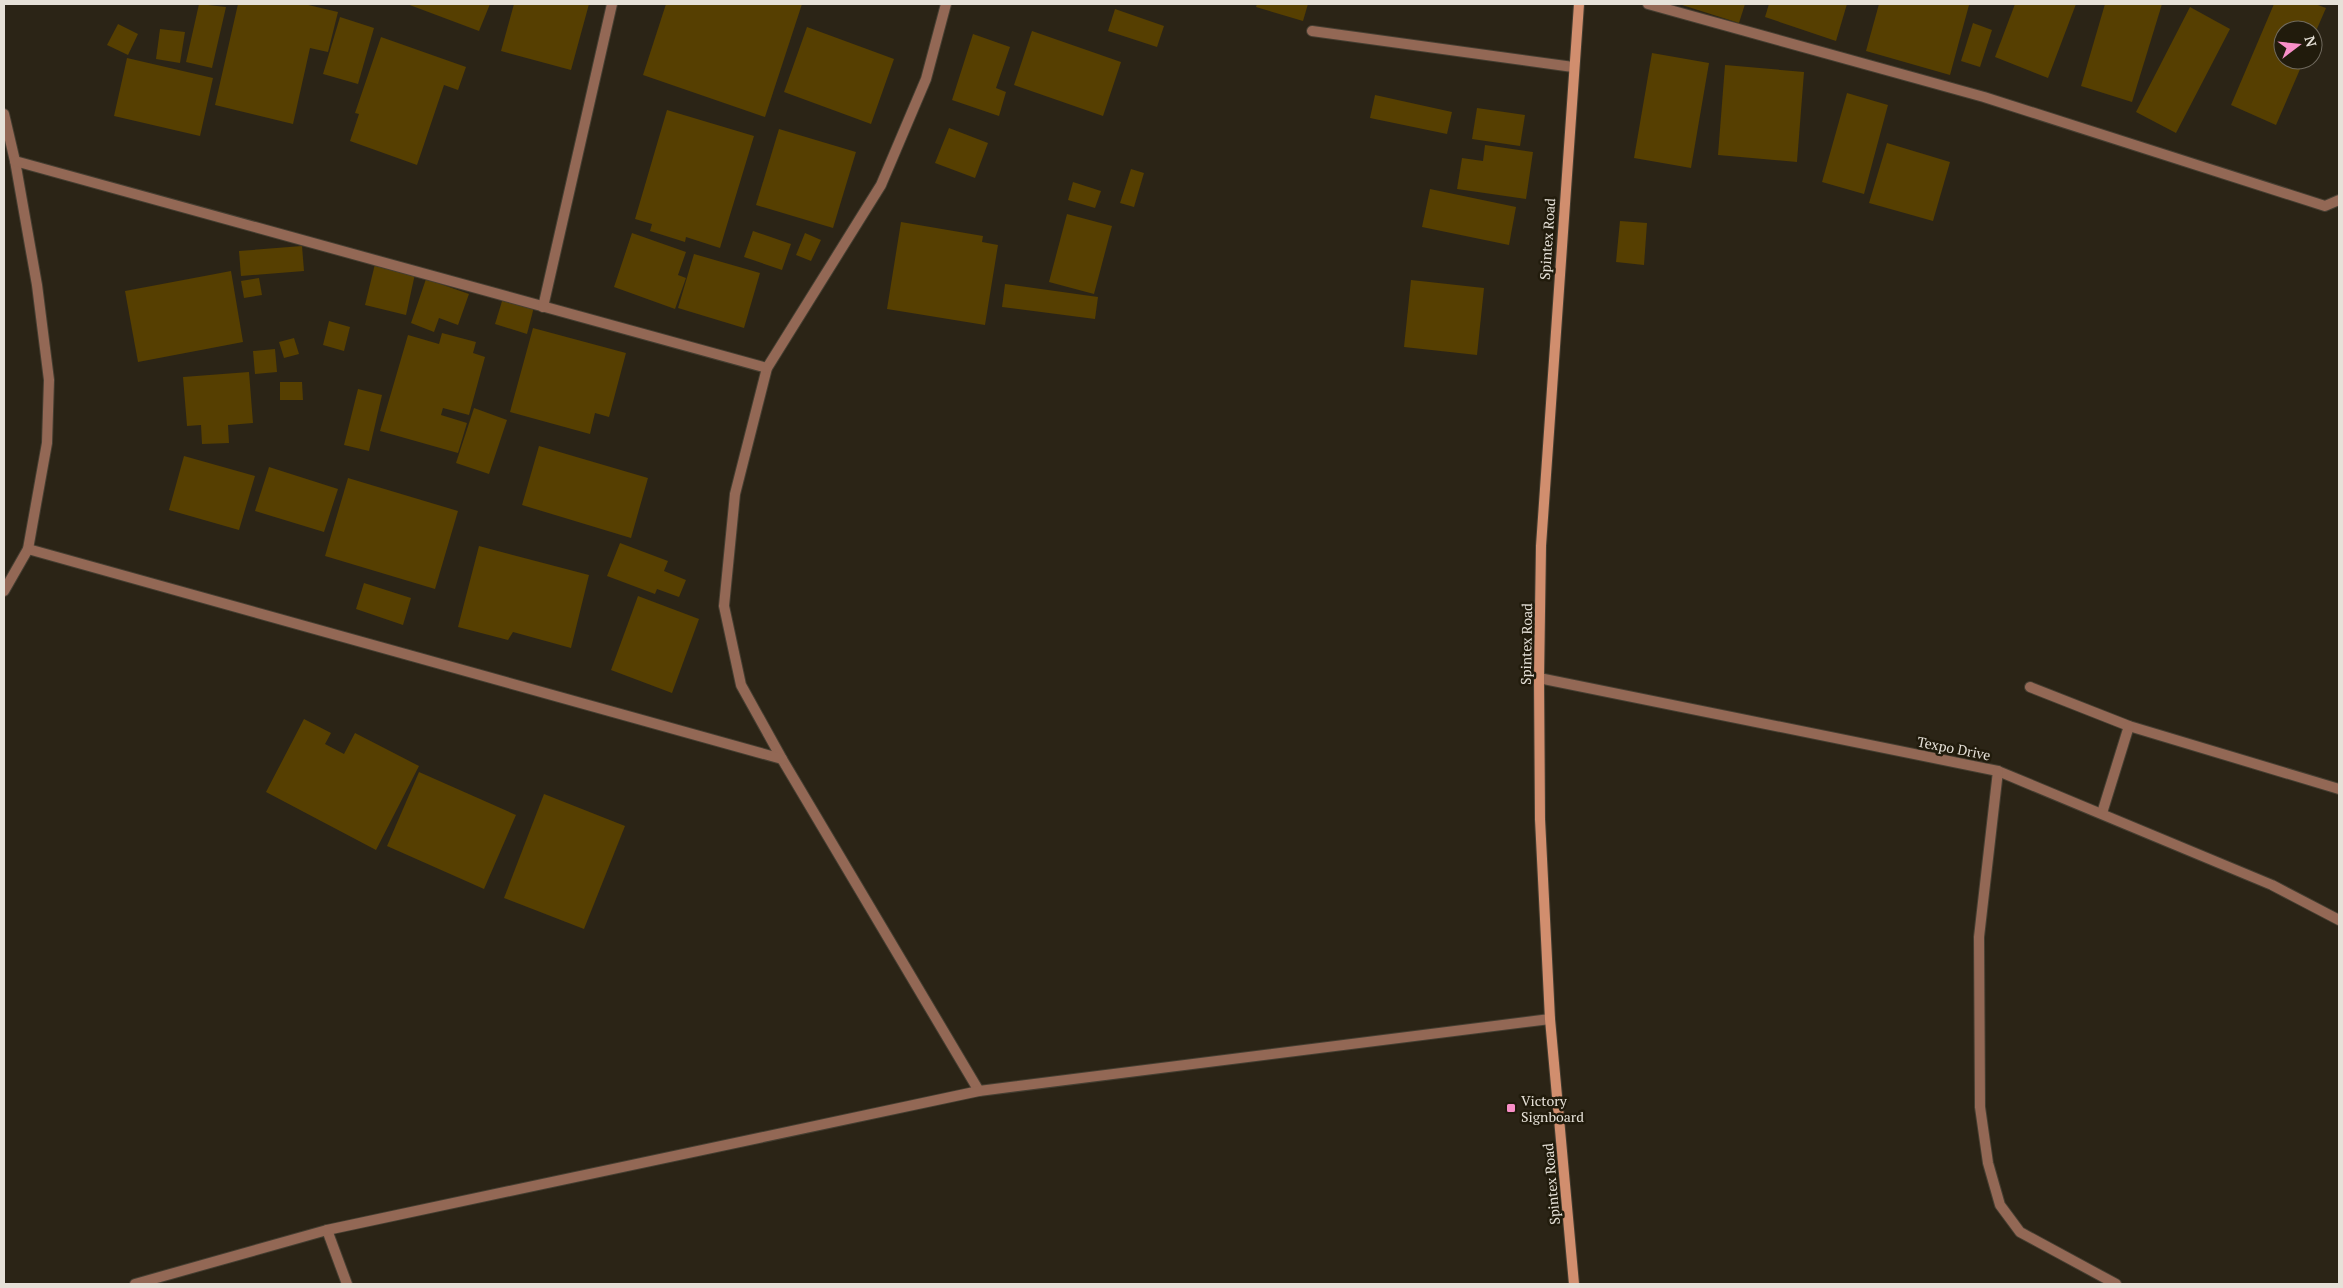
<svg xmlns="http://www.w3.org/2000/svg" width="2343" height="1288" font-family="'PT Serif',serif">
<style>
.building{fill:#563f01}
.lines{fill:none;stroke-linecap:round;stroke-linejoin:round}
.lane-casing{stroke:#453e31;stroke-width:12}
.street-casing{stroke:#453e31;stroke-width:12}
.secondary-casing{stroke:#453e31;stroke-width:12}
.lane{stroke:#936855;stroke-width:10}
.street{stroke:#936855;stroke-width:10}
.secondary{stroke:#d18e6e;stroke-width:10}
.poi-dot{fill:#f98fc8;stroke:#211b0c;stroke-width:2}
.labels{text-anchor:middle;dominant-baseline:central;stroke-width:5;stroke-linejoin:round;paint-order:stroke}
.street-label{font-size:14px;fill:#e6e1d8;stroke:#211b0c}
.poi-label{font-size:14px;fill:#e6e1d8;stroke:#211b0c;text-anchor:start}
</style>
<rect width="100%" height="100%" fill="#2b2416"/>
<g class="building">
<path d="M 199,4 L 226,7 L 212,68 L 186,62 Z"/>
<path d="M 238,4 L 304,4 L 338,12 L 328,52 L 310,48 L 293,124 L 215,105 Z"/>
<path d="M 407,4 L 490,4 L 479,31 Z"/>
<path d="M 514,4 L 589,4 L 571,70 L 501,51 Z"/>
<path d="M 666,4 L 802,4 L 765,117 L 643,75 Z"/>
<path d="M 1257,4 L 1308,4 L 1303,21 L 1256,7 Z"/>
<path d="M 1679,4 L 1745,4 L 1739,23 Z"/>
<path d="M 1769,4 L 1847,4 L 1836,41 L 1765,17 Z"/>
<path d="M 1879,4 L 1969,5 L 1950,75 L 1866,51 Z"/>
<path d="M 2015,4 L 2076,4 L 2048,78 L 1995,57 Z"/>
<path d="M 2105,4 L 2162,4 L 2132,102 L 2081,86 Z"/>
<path d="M 2274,4 L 2315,4 L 2326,8 L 2313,38 L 2313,30 L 2283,30 L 2283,60 L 2304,60 L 2276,125 L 2231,105 Z"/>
<path d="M 2190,7 L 2230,29 L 2176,133 L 2136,112 Z"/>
<path d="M 1115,9 L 1164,26 L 1157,47 L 1108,31 Z"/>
<path d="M 340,17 L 374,28 L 358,84 L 323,74 Z"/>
<path d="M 1973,23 L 1992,30 L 1980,67 L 1961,61 Z"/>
<path d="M 118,24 L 138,34 L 128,55 L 107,45 Z"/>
<path d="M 807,27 L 894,59 L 871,124 L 784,92 Z"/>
<path d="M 160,29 L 185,32 L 180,63 L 156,59 Z"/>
<path d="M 1032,31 L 1121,62 L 1103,116 L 1014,85 Z"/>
<path d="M 973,34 L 1010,47 L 996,88 L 1006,92 L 999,116 L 952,100 Z"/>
<path d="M 381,37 L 466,67 L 458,90 L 444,85 L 417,165 L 350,141 L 359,114 L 355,113 Z"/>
<path d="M 1652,53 L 1709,63 L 1691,168 L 1634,158 Z"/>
<path d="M 127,58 L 213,78 L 200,136 L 114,116 Z"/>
<path d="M 1725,65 L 1804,72 L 1797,162 L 1718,155 Z"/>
<path d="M 1847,93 L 1888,105 L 1864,194 L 1822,182 Z"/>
<path d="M 1375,95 L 1452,112 L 1447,134 L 1370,118 Z"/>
<path d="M 1477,108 L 1525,115 L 1520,146 L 1472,139 Z"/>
<path d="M 667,110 L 754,136 L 720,248 L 686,237 L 685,242 L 650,231 L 652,224 L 635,219 Z"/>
<path d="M 949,128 L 988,143 L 975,178 L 935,163 Z"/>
<path d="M 779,129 L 856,152 L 833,228 L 756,205 Z"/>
<path d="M 1887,143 L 1950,162 L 1933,221 L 1869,203 Z"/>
<path d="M 1485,145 L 1533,152 L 1526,199 L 1457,189 L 1462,158 L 1483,161 Z"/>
<path d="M 1131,169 L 1144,173 L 1134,207 L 1120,203 Z"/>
<path d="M 1073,182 L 1101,191 L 1095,208 L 1068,200 Z"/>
<path d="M 1430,189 L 1516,207 L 1509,245 L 1422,227 Z"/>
<path d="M 1067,214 L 1112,226 L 1094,294 L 1049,282 Z"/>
<path d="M 1620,221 L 1647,223 L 1644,265 L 1616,262 Z"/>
<path d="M 901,222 L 983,236 L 982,242 L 998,245 L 985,325 L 887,309 Z"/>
<path d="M 753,231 L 791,244 L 782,270 L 744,257 Z"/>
<path d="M 632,233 L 686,252 L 678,275 L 686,278 L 675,309 L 614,287 Z"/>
<path d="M 805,233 L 821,240 L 811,261 L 796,255 Z"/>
<path d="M 302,246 L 304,271 L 241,276 L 239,251 Z"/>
<path d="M 694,254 L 760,273 L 744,328 L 678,308 Z"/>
<path d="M 375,264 L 415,274 L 406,315 L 365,305 Z"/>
<path d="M 231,271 L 243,342 L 138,362 L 125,291 Z"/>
<path d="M 259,278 L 262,295 L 244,298 L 241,281 Z"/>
<path d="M 426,279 L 469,294 L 458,325 L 439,318 L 434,332 L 411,323 Z"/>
<path d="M 1411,280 L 1484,288 L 1477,355 L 1404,347 Z"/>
<path d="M 1005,284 L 1098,297 L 1095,319 L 1002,307 Z"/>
<path d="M 503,298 L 534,307 L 527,334 L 495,324 Z"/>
<path d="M 329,321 L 350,327 L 344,351 L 323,345 Z"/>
<path d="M 533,328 L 626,353 L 609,417 L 595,413 L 590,434 L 510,412 Z"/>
<path d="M 442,333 L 476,342 L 473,353 L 485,357 L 469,415 L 443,408 L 441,415 L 467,423 L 458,453 L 380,431 L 408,335 L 439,344 Z"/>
<path d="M 294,338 L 299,354 L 284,358 L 279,342 Z"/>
<path d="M 275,349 L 277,372 L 255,374 L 253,351 Z"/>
<path d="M 249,372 L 253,423 L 228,425 L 229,443 L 202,444 L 201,425 L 187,426 L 183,377 Z"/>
<path d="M 280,382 L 302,382 L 303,400 L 280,400 Z"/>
<path d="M 358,389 L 382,395 L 369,451 L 344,445 Z"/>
<path d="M 474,408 L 507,420 L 489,474 L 456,463 Z"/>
<path d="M 539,446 L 648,478 L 631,538 L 522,505 Z"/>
<path d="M 184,456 L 255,476 L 239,530 L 169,510 Z"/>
<path d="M 269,467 L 338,489 L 324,532 L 255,511 Z"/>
<path d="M 348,478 L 458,511 L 435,589 L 325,556 Z"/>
<path d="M 620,543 L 668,561 L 664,571 L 686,580 L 679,597 L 657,589 L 655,594 L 607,576 Z"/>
<path d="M 479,546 L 589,575 L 571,648 L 513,632 L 508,640 L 458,627 Z"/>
<path d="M 364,583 L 411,598 L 403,625 L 356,609 Z"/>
<path d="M 638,596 L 699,619 L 672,693 L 611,670 Z"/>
<path d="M 304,719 L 331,733 L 325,744 L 344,754 L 355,733 L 419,766 L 376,850 L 266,792 Z"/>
<path d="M 419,772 L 516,815 L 484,889 L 387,846 Z"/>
<path d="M 544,794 L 625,826 L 584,929 L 504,898 Z"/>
</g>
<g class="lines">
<g class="lane-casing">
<g id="lane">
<path d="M 1312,31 L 1573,67"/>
<path d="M 2030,687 L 2129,726 L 2339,789"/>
<path d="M 2102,813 L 2129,726"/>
</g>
</g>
<g class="street-casing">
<g id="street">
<path d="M 946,4 L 926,79 L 881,185 L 767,368 L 735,494 L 724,606 L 741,685 L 782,759 L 979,1091"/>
<path d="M 1648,4 L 1984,97 L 2325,206 L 2339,200"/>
<path d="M 4,114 L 15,161 L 37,285 L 49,380 L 47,443 L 28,549 L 4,591"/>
<path d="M 15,161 L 767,368"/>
<path d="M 543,307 L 612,4"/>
<path d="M 28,549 L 782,759"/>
<path d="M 1539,678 L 1998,771 L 2272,885 L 2339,920"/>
<path d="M 1998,771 L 1979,937 L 1980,1107 L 1988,1163 L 2000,1205 L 2020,1232 L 2116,1284"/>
<path d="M 327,1230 L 347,1284"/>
<path d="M 135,1284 L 327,1230 L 979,1091 L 1550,1019"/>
</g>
</g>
<g class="secondary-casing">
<path id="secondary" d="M 1574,1284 L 1550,1019 L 1540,819 L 1539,678 L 1541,546 L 1579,4"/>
</g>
<use href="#lane" class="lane"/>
<use href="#street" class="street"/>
<use href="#secondary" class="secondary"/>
</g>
<rect class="poi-dot" x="1506" y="1103" width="10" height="10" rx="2.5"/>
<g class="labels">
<g class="street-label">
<text transform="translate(1547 239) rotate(-86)">Spintex Road</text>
<text transform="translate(1526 644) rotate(-89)">Spintex Road</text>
<text transform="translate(1954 748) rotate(11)">Texpo Drive</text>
<text transform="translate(1551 1184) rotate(-95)">Spintex Road</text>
</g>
<g class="poi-label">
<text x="1521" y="1100">Victory<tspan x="1521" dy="16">Signboard</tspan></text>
</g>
</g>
<rect width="2343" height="1288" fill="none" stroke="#e6e1d8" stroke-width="10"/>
<g transform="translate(2298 45) rotate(74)"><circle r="24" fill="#211b0c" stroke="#706a5e"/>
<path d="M0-4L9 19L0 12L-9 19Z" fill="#f98fc8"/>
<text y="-8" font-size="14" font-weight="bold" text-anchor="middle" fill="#e6e1d8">N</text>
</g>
</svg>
